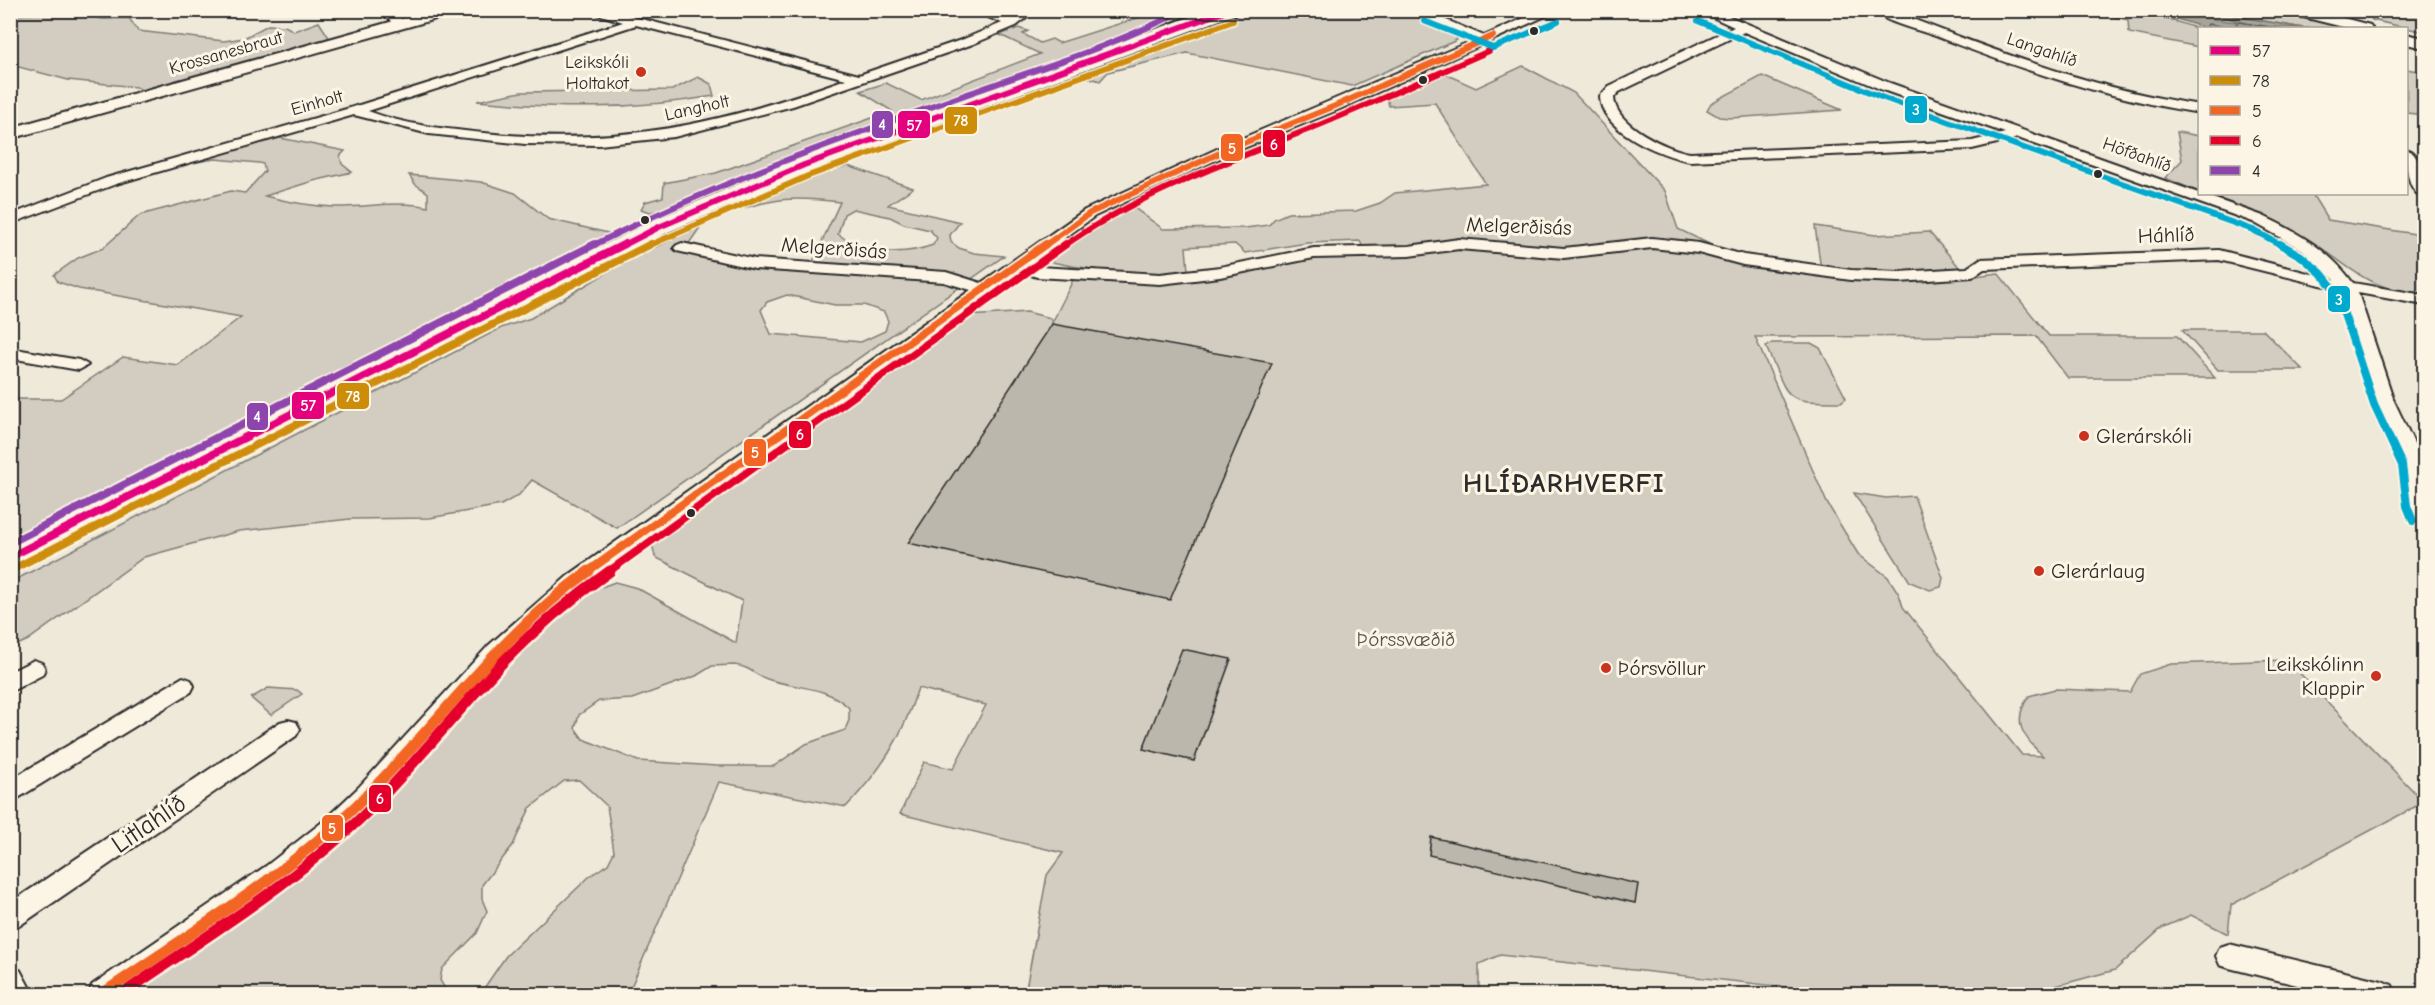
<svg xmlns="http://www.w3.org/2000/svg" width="2435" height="1005" font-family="'Comic Neue',sans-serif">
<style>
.green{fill:#d2cdc0;stroke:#7e7c76;stroke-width:1.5;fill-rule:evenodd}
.water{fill:#a6a399;stroke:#75736d;stroke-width:1.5}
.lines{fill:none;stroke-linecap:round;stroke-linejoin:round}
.shore{stroke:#5c5b57;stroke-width:1.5}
.building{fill:#bcb7ac;stroke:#2b2b2b;stroke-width:1.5}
.minor-casing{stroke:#2b2b2b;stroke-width:4}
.tertiary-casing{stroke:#2b2b2b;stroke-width:4}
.trunk-casing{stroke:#2b2b2b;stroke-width:5}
.minor{fill:#fcf5e5;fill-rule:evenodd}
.tertiary{fill:#fcf5e5;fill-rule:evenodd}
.trunk{fill:#fcf5e5;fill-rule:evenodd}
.bus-1-far1-casing{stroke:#fcf5e5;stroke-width:9}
.bus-1-casing{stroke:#fcf5e5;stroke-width:12}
.bus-2-far1-casing{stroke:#fcf5e5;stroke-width:9}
.bus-2-casing{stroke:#fcf5e5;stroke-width:12}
.bus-3-far2-casing{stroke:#fcf5e5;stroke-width:9}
.bus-3-far1-casing{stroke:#fcf5e5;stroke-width:12}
.bus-3-casing{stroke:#fcf5e5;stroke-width:16}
.bus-4-far2-casing{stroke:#fcf5e5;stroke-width:9}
.bus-4-far1-casing{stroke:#fcf5e5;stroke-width:12}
.bus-4-casing{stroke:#fcf5e5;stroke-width:16}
.bus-5-far1-casing{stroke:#fcf5e5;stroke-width:9}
.bus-5-casing{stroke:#fcf5e5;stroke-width:12}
.bus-6-far1-casing{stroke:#fcf5e5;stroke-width:9}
.bus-6-casing{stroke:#fcf5e5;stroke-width:12}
.bus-1-far1{stroke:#e5007d;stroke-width:6}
.bus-1{stroke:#e5007d;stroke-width:8}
.bus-2-far1{stroke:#ce8d09;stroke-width:6}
.bus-2{stroke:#ce8d09;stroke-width:8}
.bus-3-far2{stroke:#f26522;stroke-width:6}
.bus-3-far1{stroke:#f26522;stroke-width:8}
.bus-3{stroke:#f26522;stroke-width:11}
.bus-4-far2{stroke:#e4002b;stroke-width:6}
.bus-4-far1{stroke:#e4002b;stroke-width:8}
.bus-4{stroke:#e4002b;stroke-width:11}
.bus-5-far1{stroke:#8e44ad;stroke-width:6}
.bus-5{stroke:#8e44ad;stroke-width:8}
.bus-6-far1{stroke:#00a9ce;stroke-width:6}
.bus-6{stroke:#00a9ce;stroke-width:8}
.bus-dot{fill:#2b2b2b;stroke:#fcf5e5;stroke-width:2}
.poi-dot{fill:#c8321e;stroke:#fcf5e5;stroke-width:2}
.labels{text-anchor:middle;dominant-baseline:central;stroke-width:6;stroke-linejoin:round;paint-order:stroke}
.far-street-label{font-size:18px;fill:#2b2b2b;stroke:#fcf5e5}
.far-poi-label{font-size:18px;fill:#2b2b2b;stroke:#fcf5e5;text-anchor:end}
.street-label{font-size:21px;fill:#2b2b2b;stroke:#fcf5e5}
.poi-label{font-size:21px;fill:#2b2b2b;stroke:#fcf5e5;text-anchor:start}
.park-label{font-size:21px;fill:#555450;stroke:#fcf5e5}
.near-street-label{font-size:26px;fill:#2b2b2b;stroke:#fcf5e5}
.district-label{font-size:27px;font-weight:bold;letter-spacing:1.5px;fill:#2b2b2b;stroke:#fcf5e5}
.line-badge{stroke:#fcf5e5;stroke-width:2}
.badge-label{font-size:16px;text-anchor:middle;font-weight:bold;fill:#fff}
</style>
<rect width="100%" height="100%" fill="#efe9da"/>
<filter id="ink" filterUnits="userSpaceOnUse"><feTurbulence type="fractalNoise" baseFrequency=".0167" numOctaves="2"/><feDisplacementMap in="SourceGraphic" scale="12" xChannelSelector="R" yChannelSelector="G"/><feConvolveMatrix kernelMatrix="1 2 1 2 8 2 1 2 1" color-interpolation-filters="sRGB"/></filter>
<g filter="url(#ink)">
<g class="green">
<path d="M 1250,10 L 1407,11 L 1453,31 L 1457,40 L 1352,86 L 1187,53 L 1108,72 L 1100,81 L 1083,76 L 1085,73 Z"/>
<path d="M 1159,11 L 1202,11 L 1189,18 L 686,205 L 650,212 L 641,209 L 645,202 L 663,197 L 664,183 L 716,173 L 892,111 L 860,91 L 886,83 L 921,100 L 1040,54 L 1000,35 L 1018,28 L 1028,31 L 1023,34 L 1040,43 L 1052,39 L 1059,43 Z"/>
<path d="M 2091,11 L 2144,11 L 2199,29 L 2199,47 L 2129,33 L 2128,20 Z"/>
<path d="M 2207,11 L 2282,11 L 2350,28 L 2303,28 Z"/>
<path d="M 2368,11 L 2424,11 L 2424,32 L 2372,20 Z"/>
<path d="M 67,12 L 103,19 L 129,18 L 138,31 L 224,41 L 244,38 L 268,25 L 285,26 L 294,31 L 319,22 L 330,39 L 144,91 L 136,87 L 68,80 L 11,65 L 10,15 Z"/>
<path d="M 1523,66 L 1574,93 L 1665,191 L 1678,229 L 1730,254 L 1821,270 L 1815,226 L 1875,235 L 1929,232 L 1968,277 L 1998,273 L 2049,336 L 2177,336 L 2215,378 L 2068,378 L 2036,336 L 1755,337 L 1827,503 L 1858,554 L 1888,577 L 1899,594 L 1903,607 L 2022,755 L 2043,756 C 2023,737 2011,722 2029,696 L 2055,689 L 2130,692 L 2140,674 L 2171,664 L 2287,660 L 2424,802 L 2231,905 L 2228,934 L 2191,915 L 2162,928 L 2115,970 L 2026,994 L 1848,994 L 1500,955 L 1479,964 L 1479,994 L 1025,994 L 1047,875 L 1063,853 L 900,814 L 924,762 L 953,769 L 986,705 L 918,688 C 902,738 882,769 846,807 L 719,782 L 628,994 L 480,994 L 506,956 L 590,876 L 608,864 L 614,852 L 607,806 L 579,780 L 564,781 L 530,808 L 513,845 L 482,885 L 482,899 L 487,911 L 477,933 L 442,969 L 440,980 L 448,994 L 133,994 L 297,876 L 389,798 L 501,665 L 567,606 L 596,589 L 615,582 L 637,588 L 736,643 L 742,601 L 655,557 L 652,543 L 968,316 L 1027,312 L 1050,318 L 1052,323 L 1074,278 L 1169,283 L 1295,259 L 1366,254 L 1360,241 L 1307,243 L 1245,253 L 1235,244 L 1186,247 L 1188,271 C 1138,276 1090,271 1042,260 L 1126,202 L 1163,229 L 1245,228 L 1269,225 L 1274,219 L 1288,213 L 1356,211 L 1380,203 L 1395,193 L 1486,184 L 1435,103 L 1389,106 L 1387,97 L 1441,72 L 1476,88 ZM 734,665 C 752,667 753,675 767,679 C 796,689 826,685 849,708 L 849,720 L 845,730 L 806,744 L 774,766 L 717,766 L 638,761 L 583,739 L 575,728 L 579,715 L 599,701 L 632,699 L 696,676 L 712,666 Z"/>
<path d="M 2406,69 L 2424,72 L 2424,115 L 2407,113 Z"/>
<path d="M 1762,76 L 1842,110 L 1731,118 L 1719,117 L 1707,110 L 1711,103 Z"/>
<path d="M 698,77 L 711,84 L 714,96 C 633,110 559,109 477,101 L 521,92 L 672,90 Z"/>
<path d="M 2177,132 L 2199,136 L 2199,192 L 2165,178 L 2182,160 Z"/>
<path d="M 280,138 L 345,151 L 340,156 L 342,164 L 352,172 L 313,181 L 265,196 C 288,202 311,206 334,207 C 366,208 397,200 428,207 L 428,193 L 415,184 L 409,175 L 481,182 L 515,193 L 548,219 L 621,236 L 11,543 L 11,399 L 61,399 L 123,357 L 178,365 L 241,317 L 79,289 L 58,282 L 54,275 L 78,258 L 103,248 L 140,215 L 231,191 L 245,193 L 265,171 L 263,164 L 259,163 L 215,159 L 173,166 Z"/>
<path d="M 848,166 L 913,188 L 888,205 L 960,222 L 950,235 L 951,242 L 959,248 L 974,253 L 1004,256 L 617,528 L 532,480 L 519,495 L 501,505 L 430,518 L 350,519 L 239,531 L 144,557 L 28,640 L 11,648 L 11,582 L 501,328 L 531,318 L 626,261 L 701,226 L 687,246 L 689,252 L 756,267 L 809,270 L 840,202 C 791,196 777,198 730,212 L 793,183 ZM 853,209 L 890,217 L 904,224 L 930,230 L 937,238 L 933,245 C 903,256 864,254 838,234 L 844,214 ZM 787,295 L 835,305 L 864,305 L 884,312 L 888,321 L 885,331 L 861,342 L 771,334 L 761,310 L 767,302 Z"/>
<path d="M 2205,194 L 2312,194 L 2328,220 L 2421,235 L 2424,243 L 2424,293 C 2362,292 2346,260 2298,233 C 2269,215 2236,205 2205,194 Z"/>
<path d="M 2182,330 L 2263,330 L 2303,370 L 2218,370 Z"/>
<path d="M 1772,343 L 1811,343 L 1820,348 L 1846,398 L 1841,402 C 1780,402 1791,400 1766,347 Z"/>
<path d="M 1854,493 L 1886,498 L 1914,496 L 1943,578 L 1941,587 L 1930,590 L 1910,582 Z"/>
<path d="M 268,688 L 297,690 L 302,694 L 271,715 L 251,698 Z"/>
</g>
<path class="water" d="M 2152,11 L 2189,11 L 2213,19 L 2246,23 L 2202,11 L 2207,11 L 2303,28 L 2228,26 L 2230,28 L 2205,28 Z"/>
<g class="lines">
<path class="shore" d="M 2206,28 L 2208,24 L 2232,28 L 2239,22 L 2276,28"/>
</g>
<g class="building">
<path d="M 1052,324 L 1272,363 L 1170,600 L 908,543 Z"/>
<path d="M 1182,649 L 1231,659 L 1194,761 L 1143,749 Z"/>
<path d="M 1431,837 L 1638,884 L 1635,903 L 1429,855 Z"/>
</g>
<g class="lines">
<g class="minor-casing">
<g id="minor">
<path d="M 385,10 L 397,10 L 404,25 L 402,28 L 394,28 Z"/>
<path d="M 585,10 L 607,10 L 859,75 L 964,39 L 1002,23 L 971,10 L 989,10 L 1011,18 L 1022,10 L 1037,10 L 1016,26 L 973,44 L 793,106 L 674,137 L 599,145 L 525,144 L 429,134 L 354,115 L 116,184 L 10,224 L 10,215 L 106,178 L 350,108 L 623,22 ZM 636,25 L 846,79 C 718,125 621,146 484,133 C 445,129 405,125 368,111 Z"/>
<path d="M 1406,10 L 1423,10 L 1484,36 L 1542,10 L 1559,10 L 1340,109 L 1229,154 L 1095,216 L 1029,264 L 1039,267 L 1160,274 L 1220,267 L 1314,248 L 1409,246 L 1459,239 L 1564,248 L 1652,238 L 1699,243 L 1744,255 L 1851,270 L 1899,272 L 1967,268 L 1980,259 L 2219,250 L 2335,280 L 2303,250 L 2253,222 L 2018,138 L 1972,149 L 1690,161 C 1662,156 1600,131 1600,96 L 1609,86 L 1734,27 L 1697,10 L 1714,10 L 1890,83 L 2263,216 C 2299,233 2330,251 2353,283 L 2424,295 L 2424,305 L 2358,293 L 2394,401 L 2423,462 L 2424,524 L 2417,522 L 2409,503 L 2405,462 L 2376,401 L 2341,290 L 2219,260 L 1984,269 L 1972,277 L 1899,282 L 1851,280 L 1743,265 L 1698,253 L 1652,248 L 1564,258 L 1459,249 L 1409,256 L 1314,258 L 1220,277 L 1160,284 L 1037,277 L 1019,271 L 583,585 L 505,657 L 376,802 L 339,837 L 284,882 L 124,994 L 89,994 L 92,985 L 266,866 L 321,823 L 358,788 L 489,645 L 569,575 L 971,290 L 944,282 L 755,269 L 677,251 L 674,248 L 677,245 L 682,243 L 755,259 L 946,272 L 981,283 L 1085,210 L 1219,148 L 1474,40 ZM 1744,32 L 1880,89 L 2005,133 L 1972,141 L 1690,153 C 1667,149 1614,125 1614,97 L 1619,92 Z"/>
<path d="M 1871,10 L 1889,10 C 1991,49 2091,89 2200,105 L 2200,113 C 2108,99 2022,70 1935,36 C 1916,29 1887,23 1871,10 Z"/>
<path d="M 2406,149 C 2422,154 2424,183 2424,197 C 2407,194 2406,163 2406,149 Z"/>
<path d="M 10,348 L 79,360 L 88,365 L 79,370 L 10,358 Z"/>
<path d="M 34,660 L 42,663 L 45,669 L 42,675 L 10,692 L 10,672 Z"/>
<path d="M 183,677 L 191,680 L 194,686 L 191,692 L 10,803 L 10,780 Z"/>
<path d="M 288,720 L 296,722 L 300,729 L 296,736 L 19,926 L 10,930 L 10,903 L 280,722 Z"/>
<path d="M 2229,944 L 2382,981 L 2392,985 L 2396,994 L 2333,994 L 2229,968 L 2220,965 L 2216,956 L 2220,947 Z"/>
<path d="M 10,966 L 20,970 L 33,994 L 10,994 Z"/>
</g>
</g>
<g class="tertiary-casing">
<g id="tertiary">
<path d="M 433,10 L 459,10 L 457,13 L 10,139 L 10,128 Z"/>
<path d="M 2285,10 L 2313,10 L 2370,25 L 2372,28 L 2347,28 L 2287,13 Z"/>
<path d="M 2406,34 L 2424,38 L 2424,48 L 2406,44 Z"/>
</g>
</g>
<g class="trunk-casing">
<path id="trunk" d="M 1209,10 L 1239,10 L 1236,14 L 813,170 L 668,232 L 22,566 L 10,569 L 10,542 L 650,222 L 795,160 Z"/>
</g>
<use href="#minor" class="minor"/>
<use href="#tertiary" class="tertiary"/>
<use href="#trunk" class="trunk"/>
<g class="bus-1-far1-casing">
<path id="bus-1-far1" d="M 622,246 L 659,227 L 804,165 L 1228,10"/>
</g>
<g class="bus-1-casing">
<path id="bus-1" d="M 10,557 L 625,244"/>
</g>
<g class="bus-2-far1-casing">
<path id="bus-2-far1" d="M 648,246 L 808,176 L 1233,21"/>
</g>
<g class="bus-2-casing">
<path id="bus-2" d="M 15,568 L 651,244"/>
</g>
<g class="bus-3-far2-casing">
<path id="bus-3-far2" d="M 1044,246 L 1090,213 L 1224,151 L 1335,106 L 1493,36"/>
</g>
<g class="bus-3-far1-casing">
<path id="bus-3-far1" d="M 587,572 L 1046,244"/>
</g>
<g class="bus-3-casing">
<path id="bus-3" d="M 102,994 C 192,932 289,874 366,796 C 441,721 502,633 589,571"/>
</g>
<g class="bus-4-far2-casing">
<path id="bus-4-far2" d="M 1064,246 C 1132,197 1219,166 1297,134 C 1362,108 1425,79 1489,51"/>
</g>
<g class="bus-4-far1-casing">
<path id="bus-4-far1" d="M 608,572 L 1066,244"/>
</g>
<g class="bus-4-casing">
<path id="bus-4" d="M 122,994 C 209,934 301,879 375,804 C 420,758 460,708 503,662 C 535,629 573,597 610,571"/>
</g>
<g class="bus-5-far1-casing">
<path id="bus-5-far1" d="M 592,246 C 715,183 846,137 976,91 C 1046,66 1118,44 1184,10"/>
</g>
<g class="bus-5-casing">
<path id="bus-5" d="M 10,543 L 595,244"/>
</g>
<g class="bus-6-far1-casing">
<g id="bus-6-far1">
<path d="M 1424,21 L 1493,48 L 1558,21"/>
<path d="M 1698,21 L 1881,97 L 2253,230 L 2283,246"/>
</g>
</g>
<g class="bus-6-casing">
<path id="bus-6" d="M 2280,244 L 2301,256 L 2321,273 L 2337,293 L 2374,405 L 2402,465 L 2407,506 L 2413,521"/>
</g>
<use href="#bus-1-far1" class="bus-1-far1"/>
<use href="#bus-1" class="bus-1"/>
<use href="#bus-2-far1" class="bus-2-far1"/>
<use href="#bus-2" class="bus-2"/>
<use href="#bus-3-far2" class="bus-3-far2"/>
<use href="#bus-3-far1" class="bus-3-far1"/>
<use href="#bus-3" class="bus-3"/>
<use href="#bus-4-far2" class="bus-4-far2"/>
<use href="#bus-4-far1" class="bus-4-far1"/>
<use href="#bus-4" class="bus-4"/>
<use href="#bus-5-far1" class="bus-5-far1"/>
<use href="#bus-5" class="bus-5"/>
<use href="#bus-6-far1" class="bus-6-far1"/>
<use href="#bus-6" class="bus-6"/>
</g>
</g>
<g class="bus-dot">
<circle cx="1534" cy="31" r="5"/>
<circle cx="1423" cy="80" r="5"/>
<circle cx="2098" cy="174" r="5"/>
<circle cx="645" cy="220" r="5"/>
<circle cx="691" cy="513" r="5"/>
</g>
<g class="poi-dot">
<circle cx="641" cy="72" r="6"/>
<circle cx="2084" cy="436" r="6"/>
<circle cx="2039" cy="571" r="6"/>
<circle cx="1606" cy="668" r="6"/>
<circle cx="2376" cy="676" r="6"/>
</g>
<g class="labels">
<g class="far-street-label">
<text transform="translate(2042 50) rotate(19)">Langahlíð</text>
<text transform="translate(226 53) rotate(-16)">Krossanesbraut</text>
<text transform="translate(317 103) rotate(-16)">Einholt</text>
<text transform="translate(697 108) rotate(-13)">Langholt</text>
<text transform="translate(2137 155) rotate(20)">Höfðahlíð</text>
</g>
<g class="far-poi-label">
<text x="629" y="62">Leikskóli<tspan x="629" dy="21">Holtakot</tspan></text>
</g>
<g class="street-label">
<text transform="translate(1519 226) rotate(2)">Melgerðisás</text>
<text transform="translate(2166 235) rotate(-2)">Háhlíð</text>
<text transform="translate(834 248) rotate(4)">Melgerðisás</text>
</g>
<g class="poi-label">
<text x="2096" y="436">Glerárskóli</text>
<text x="2051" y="571">Glerárlaug</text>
<text x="2364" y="664" text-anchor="end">Leikskólinn<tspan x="2364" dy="24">Klappir</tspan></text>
<text x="1618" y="668">Þórsvöllur</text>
</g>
<g class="park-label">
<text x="1406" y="639">Þórssvæðið</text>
</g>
<g class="near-street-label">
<text transform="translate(149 824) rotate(-34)">Litlahlíð</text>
</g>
<g class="district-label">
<text x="1564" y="483">HLÍÐARHVERFI</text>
</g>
</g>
<g class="line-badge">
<rect x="1904" y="95" width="24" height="29" rx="6" fill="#00a9ce"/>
<rect x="944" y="106" width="34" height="29" rx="6" fill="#ce8d09"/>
<rect x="871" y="110" width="23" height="29" rx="6" fill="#8e44ad"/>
<rect x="897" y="110" width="34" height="29" rx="6" fill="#e5007d"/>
<rect x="1262" y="129" width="24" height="29" rx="6" fill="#e4002b"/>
<rect x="1220" y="133" width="24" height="29" rx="6" fill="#f26522"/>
<rect x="2327" y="285" width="24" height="28" rx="6" fill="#00a9ce"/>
<rect x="336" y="382" width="34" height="28" rx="6" fill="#ce8d09"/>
<rect x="291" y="391" width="34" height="29" rx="6" fill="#e5007d"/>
<rect x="246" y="402" width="23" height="29" rx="6" fill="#8e44ad"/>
<rect x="788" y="420" width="24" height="29" rx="6" fill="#e4002b"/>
<rect x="743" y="438" width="24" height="29" rx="6" fill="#f26522"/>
<rect x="368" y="784" width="24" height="29" rx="6" fill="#e4002b"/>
<rect x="321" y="814" width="23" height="28" rx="6" fill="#f26522"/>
</g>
<g class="badge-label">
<text x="1916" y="115">3</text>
<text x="961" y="126">78</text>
<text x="882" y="130">4</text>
<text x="914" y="131">57</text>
<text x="1274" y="150">6</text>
<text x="1232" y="154">5</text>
<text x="2339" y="305">3</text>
<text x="353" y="402">78</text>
<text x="308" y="411">57</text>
<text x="257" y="422">4</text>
<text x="800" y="440">6</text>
<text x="755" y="458">5</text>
<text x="380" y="804">6</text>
<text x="332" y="834">5</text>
</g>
<rect width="2435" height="1005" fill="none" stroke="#fcf5e5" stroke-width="36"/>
<rect x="18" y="18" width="2399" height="969" fill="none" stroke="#2b2b2b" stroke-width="2" filter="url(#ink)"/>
<rect x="2198" y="27" width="210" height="168" fill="#fcf5e5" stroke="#a8a49b" stroke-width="1.5"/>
<rect x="2210" y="46" width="30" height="9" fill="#e5007d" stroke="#a8a49b" stroke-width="1.5"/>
<text x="2252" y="57" font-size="18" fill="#2b2b2b">57</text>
<rect x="2210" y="76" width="30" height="9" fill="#ce8d09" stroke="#a8a49b" stroke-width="1.5"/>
<text x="2252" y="87" font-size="18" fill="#2b2b2b">78</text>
<rect x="2210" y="106" width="30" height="9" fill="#f26522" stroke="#a8a49b" stroke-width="1.5"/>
<text x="2252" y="117" font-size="18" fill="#2b2b2b">5</text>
<rect x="2210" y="136" width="30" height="9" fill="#e4002b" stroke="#a8a49b" stroke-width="1.5"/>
<text x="2252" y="147" font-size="18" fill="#2b2b2b">6</text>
<rect x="2210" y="166" width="30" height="9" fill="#8e44ad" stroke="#a8a49b" stroke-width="1.5"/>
<text x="2252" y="177" font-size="18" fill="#2b2b2b">4</text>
</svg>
